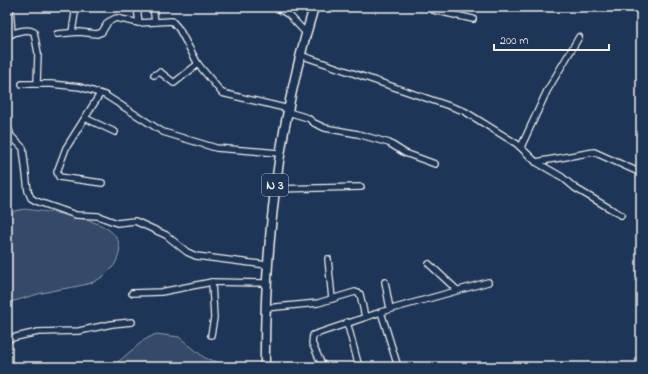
<svg xmlns="http://www.w3.org/2000/svg" width="648" height="374" font-family="'Indie Flower',sans-serif">
<style>
.green{fill:#354a67;stroke:#949ea8}
.lines{fill:none;stroke-linecap:round;stroke-linejoin:round}
.minor-casing{stroke:#f4f1e8;stroke-width:8}
.highway-casing{stroke:#f4f1e8;stroke-width:11}
.minor{stroke:#1d3557;stroke-width:5.5}
.highway{stroke:#1d3557;stroke-width:8}
.labels{text-anchor:middle;dominant-baseline:central;stroke-width:3;stroke-linejoin:round;paint-order:stroke}
.shield{fill:#1d3557;stroke:#b4b9bc;stroke-width:1}
.shield-label{font-size:13px;font-weight:bold;fill:#f4f1e8}
</style>
<rect width="100%" height="100%" fill="#1d3557"/>
<filter id="ink" filterUnits="userSpaceOnUse"><feTurbulence type="fractalNoise" baseFrequency=".025" numOctaves="2"/><feDisplacementMap in="SourceGraphic" scale="8" xChannelSelector="R" yChannelSelector="G"/><feConvolveMatrix kernelMatrix="1 2 1 2 8 2 1 2 1" color-interpolation-filters="sRGB"/></filter>
<g filter="url(#ink)">
<g class="green">
<path d="M 25,209 C 49,213 132,217 118,257 C 115,268 103,278 93,282 C 80,287 65,288 51,291 C 36,294 22,299 7,303 C 7,277 1,231 14,211 Z"/>
<path d="M 156,334 L 179,337 L 205,358 L 232,367 L 112,367 L 144,340 Z"/>
</g>
<g class="lines">
<g class="minor-casing">
<g id="minor">
<path d="M 10,7 L 12,34"/>
<path d="M 137,7 L 139,23"/>
<path d="M 153,7 L 155,22"/>
<path d="M 276,7 L 289,15 L 306,33"/>
<path d="M 432,7 L 433,10 L 473,19"/>
<path d="M 72,32 L 76,7"/>
<path d="M 57,34 L 79,32 L 97,34 L 102,32 L 108,22 L 116,18 L 139,23 L 172,21 L 179,29 L 198,64 L 222,93 L 289,109"/>
<path d="M 7,36 C 14,32 27,28 34,32 L 38,53 L 37,84"/>
<path d="M 300,55 L 464,111 L 517,144 L 536,162 L 562,177 L 575,188 L 621,215"/>
<path d="M 154,75 L 160,72 L 174,83 L 198,64"/>
<path d="M 22,84 L 51,84 L 80,87 L 105,95 L 163,132 L 216,148 L 279,153"/>
<path d="M 100,94 L 66,148 L 57,172 L 59,177 L 102,183"/>
<path d="M 288,112 L 308,118 L 314,123 L 325,128 L 358,134 L 389,143 L 405,153 L 435,164"/>
<path d="M 85,118 L 115,132"/>
<path d="M 7,124 L 11,136 L 23,148 L 28,191 L 31,198 L 36,201 L 76,215 L 98,216 L 117,223 L 135,221 L 166,235 L 187,252 L 196,256 L 267,265"/>
<path d="M 521,147 L 547,91 L 579,37"/>
<path d="M 536,162 L 594,152 L 641,173"/>
<path d="M 274,189 L 361,187"/>
<path d="M 328,259 L 332,299"/>
<path d="M 429,264 L 457,290"/>
<path d="M 385,282 L 390,309"/>
<path d="M 132,293 L 161,292 L 212,282 L 266,283"/>
<path d="M 265,308 L 318,303 L 355,292 L 360,294 L 365,317"/>
<path d="M 381,312 L 398,367"/>
<path d="M 347,322 L 359,367"/>
<path d="M 211,335 L 214,318 L 212,282"/>
<path d="M 7,339 L 38,332 L 79,331 L 112,324 L 132,322"/>
<path d="M 323,367 L 312,343 L 313,335 L 381,312 L 488,282"/>
</g>
</g>
<g class="highway-casing">
<path id="highway" d="M 265,367 C 264,245 278,124 314,7"/>
</g>
<use href="#minor" class="minor"/>
<use href="#highway" class="highway"/>
</g>
</g>
<g class="labels">
<rect class="shield" x="262" y="174" width="26" height="22" rx="3"/>
<g class="shield-label">
<text x="275" y="185">N 3</text>
</g>
</g>
<rect width="648" height="374" fill="none" stroke="#1d3557" stroke-width="24"/>
<rect x="12" y="12" width="624" height="350" fill="none" stroke="#f4f1e8" stroke-width="1.5" filter="url(#ink)"/>
<path d="M494 44v6h115v-6" fill="none" stroke="#f4f1e8" stroke-width="2"/>
<text x="500" y="44" font-size="12" fill="#f4f1e8" stroke="#1d3557" stroke-width="3" paint-order="stroke">200 m</text>
</svg>
